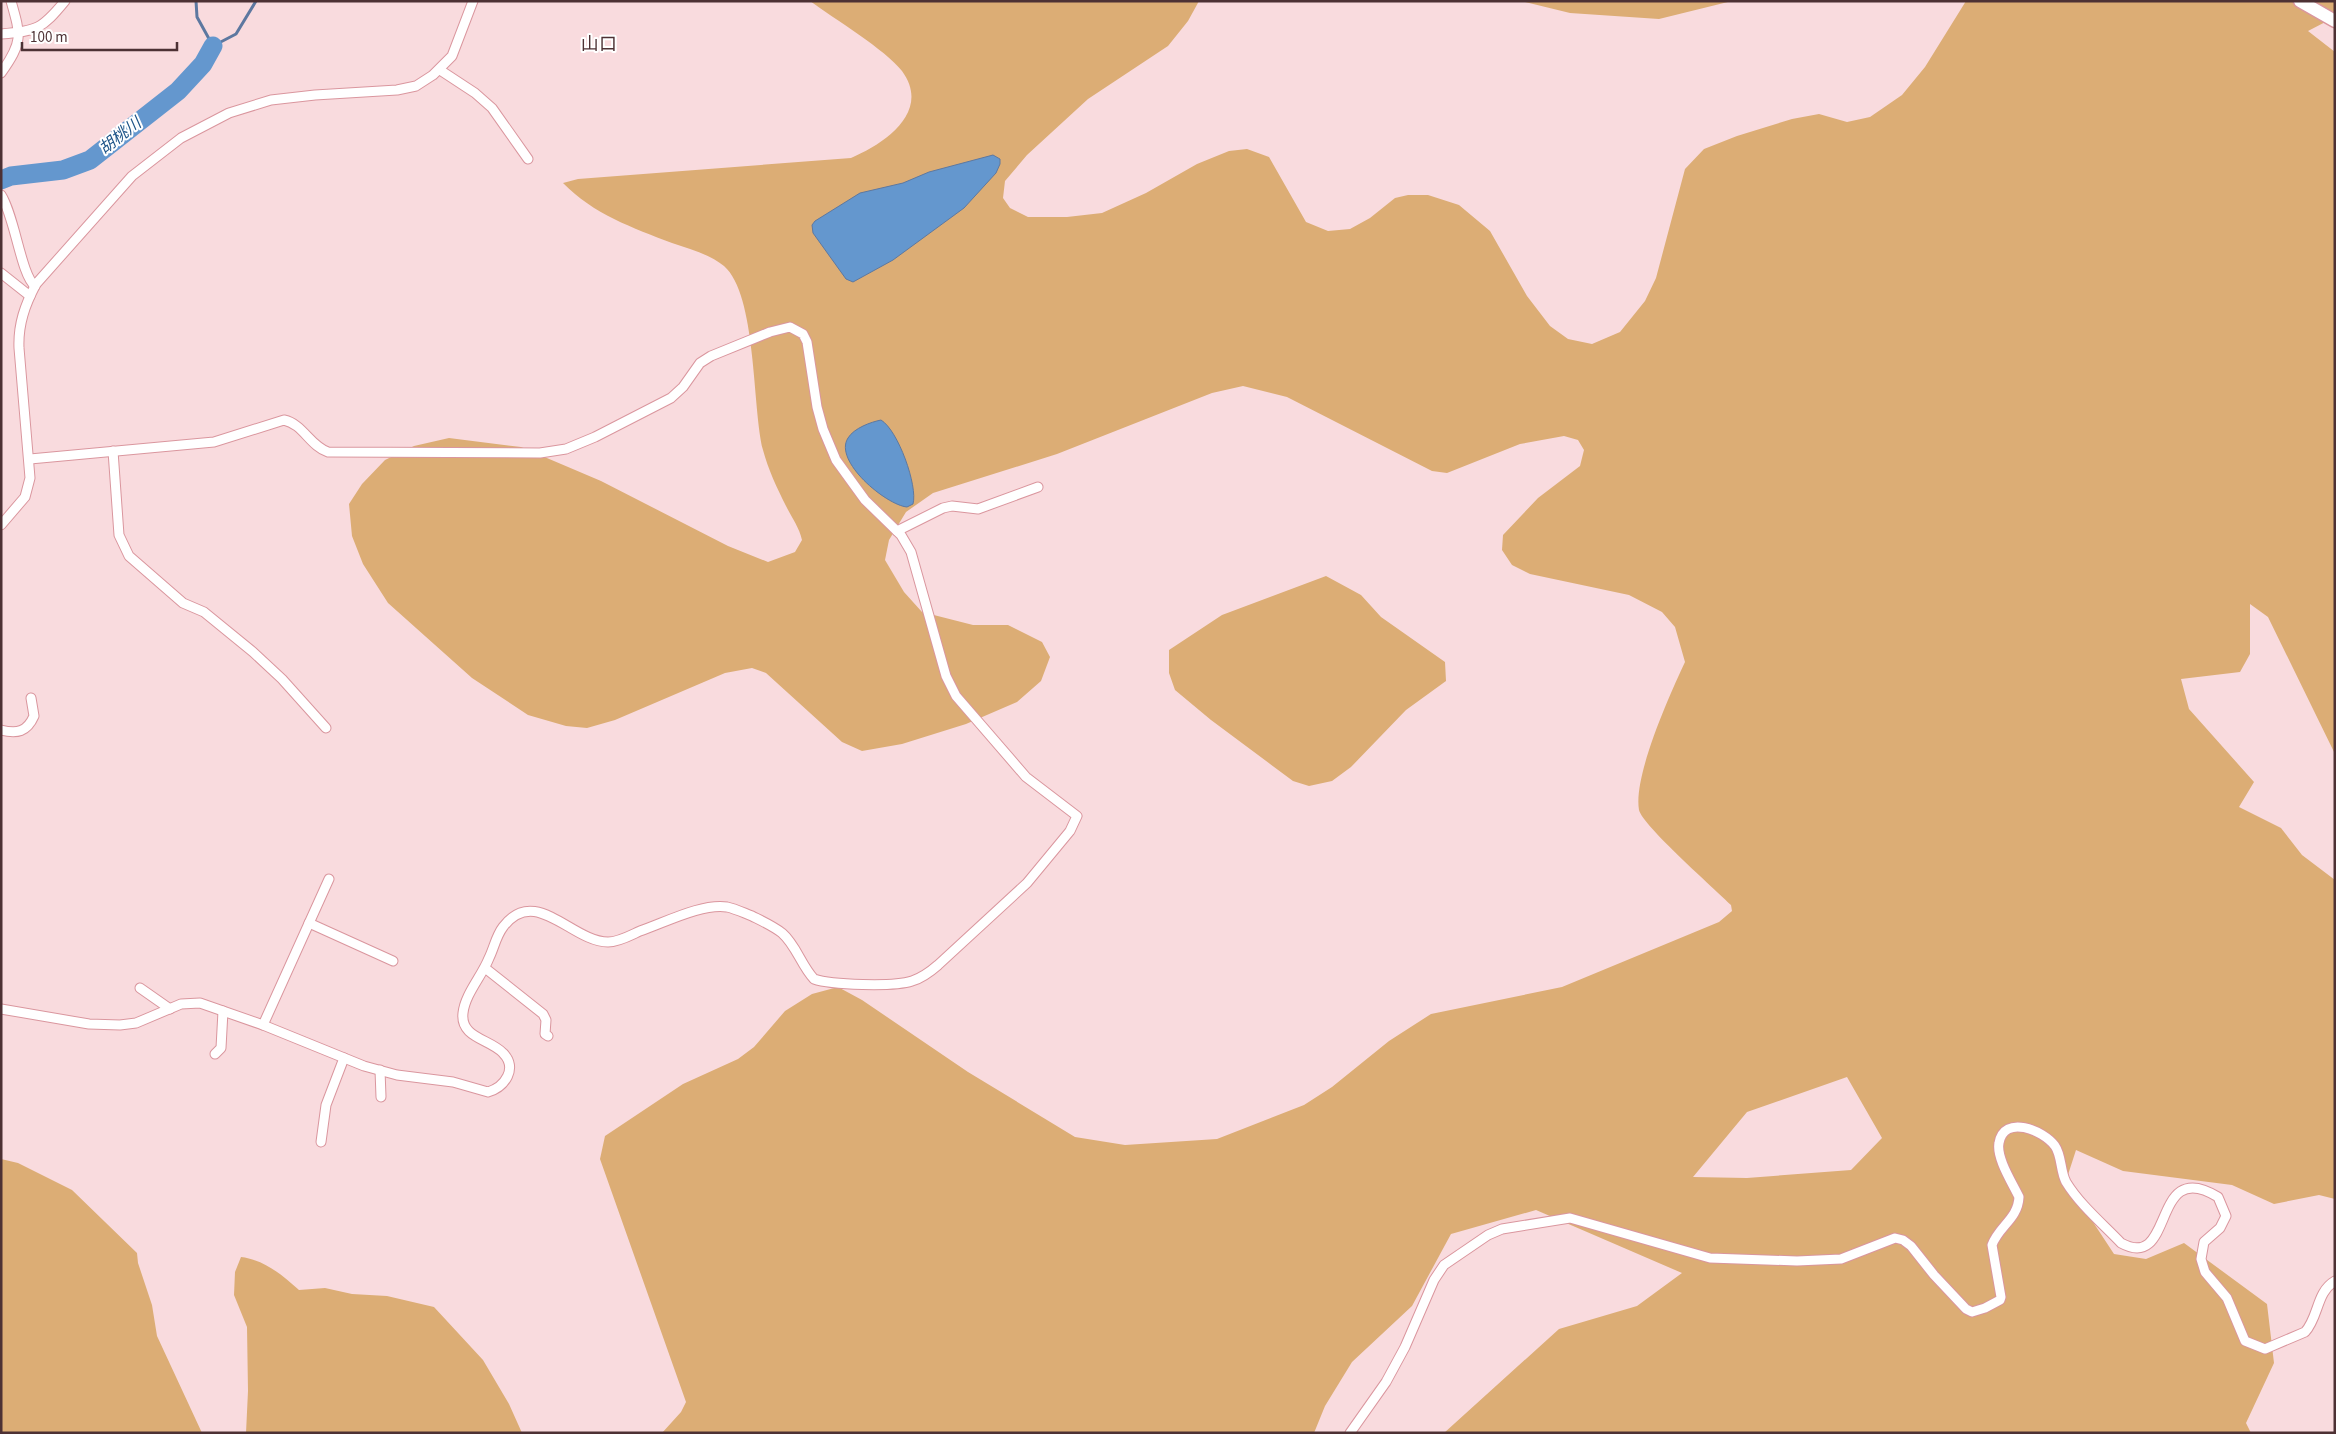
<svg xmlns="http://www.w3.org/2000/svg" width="2336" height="1434" font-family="'Source Sans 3','Noto Sans JP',sans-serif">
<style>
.green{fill:#dcad75;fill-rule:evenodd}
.water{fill:#6497ce;stroke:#5d78a0}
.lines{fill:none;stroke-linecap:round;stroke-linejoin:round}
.stream{stroke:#5d78a0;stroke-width:3}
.river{stroke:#6497ce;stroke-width:19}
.street-casing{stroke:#da969e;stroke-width:11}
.secondary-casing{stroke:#da969e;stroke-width:15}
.street{stroke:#fff;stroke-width:9}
.secondary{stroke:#fff;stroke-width:12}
.labels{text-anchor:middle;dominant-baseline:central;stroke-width:4;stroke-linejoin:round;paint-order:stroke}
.water-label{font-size:16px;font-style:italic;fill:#1d5387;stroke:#fff}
.quarter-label{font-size:18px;fill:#4d3134;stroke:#fff}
</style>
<rect width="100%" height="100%" fill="#f9dbde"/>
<g class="green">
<path d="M 810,1 L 1199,1 L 1188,21 L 1168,46 L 1088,99 L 1027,155 L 1005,181 L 1003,198 L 1010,208 L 1028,217 L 1067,217 L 1102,213 L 1146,193 L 1197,164 L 1229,151 L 1247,149 L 1269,157 L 1306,222 L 1328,231 L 1350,229 L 1370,218 L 1395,198 L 1408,195 L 1428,195 L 1459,205 L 1490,231 L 1527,296 L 1550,326 L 1568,339 L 1592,344 L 1620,332 L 1645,301 L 1656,278 L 1685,169 L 1704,149 L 1737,136 L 1792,119 L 1819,114 L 1847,122 L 1870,117 L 1902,95 L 1925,67 L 1966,1 L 2335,1 L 2335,17 L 2308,31 L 2335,52 L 2335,754 L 2268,617 L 2250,604 L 2250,654 L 2240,672 L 2181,679 L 2189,709 L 2254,782 L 2239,807 L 2281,828 L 2302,855 L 2335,880 L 2335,1199 L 2319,1195 L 2274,1204 L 2232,1185 L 2123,1171 L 2076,1150 L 2066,1181 L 2114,1254 L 2146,1259 L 2184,1243 L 2267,1304 L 2274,1363 L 2246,1423 L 2251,1433 L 1444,1433 L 1559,1329 L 1637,1306 L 1682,1273 L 1536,1210 L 1451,1234 L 1412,1306 L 1352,1362 L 1325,1406 L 1314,1433 L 662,1433 L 681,1412 L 686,1402 L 600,1159 L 605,1136 L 683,1084 L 738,1059 L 754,1047 L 785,1011 L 812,994 L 838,987 L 862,1000 L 968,1072 L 1075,1137 L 1125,1145 L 1217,1139 L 1304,1105 L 1332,1087 L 1389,1041 L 1431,1014 L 1562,987 L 1719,922 L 1732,911 L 1731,905 C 1716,890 1642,825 1639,810 C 1633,776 1670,694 1685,662 L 1675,627 L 1662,612 L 1629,595 L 1530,574 L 1512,565 L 1502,550 L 1503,535 L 1538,498 L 1580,466 L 1584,450 L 1578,440 L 1564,436 L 1520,444 L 1447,473 L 1432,471 L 1287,397 L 1243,386 L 1212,393 L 1057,454 L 933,493 L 906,512 L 889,540 L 885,560 L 904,592 L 922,612 L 973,625 L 1008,625 L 1042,642 L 1050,657 L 1041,681 L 1017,702 L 966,724 L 902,744 L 862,751 L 842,742 L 766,673 L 752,668 L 725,673 L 615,720 L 587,728 L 566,726 L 528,715 L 472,678 L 388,603 L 363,564 L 352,536 L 349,504 L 362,484 L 385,460 L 414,446 L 449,438 L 521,447 L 601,481 L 728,546 L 768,562 L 795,552 L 802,540 C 799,527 792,518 786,506 C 777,488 768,469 763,450 C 752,406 757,295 724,266 C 709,254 690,249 672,243 C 633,228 593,214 563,183 L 578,179 L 851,158 C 884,144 932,112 902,71 C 886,50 833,18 810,1 ZM 1847,1077 L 1882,1138 L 1851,1170 L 1747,1178 L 1693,1177 L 1747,1112 Z"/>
<path d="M 1521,1 L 1732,1 L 1659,19 L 1570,13 Z"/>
<path d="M 1326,576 L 1361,595 L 1381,617 L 1445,662 L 1446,681 L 1406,710 L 1351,767 L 1332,781 L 1309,786 L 1293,781 L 1211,720 L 1175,690 L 1169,673 L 1169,650 L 1222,615 Z"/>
<path d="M 1,1159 L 18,1163 L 72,1190 L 137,1253 L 138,1263 L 152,1305 L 157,1336 L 202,1433 L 1,1433 Z"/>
<path d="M 241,1257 C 265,1260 282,1275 299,1290 L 325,1288 L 352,1294 L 387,1296 L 434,1307 L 483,1360 L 509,1404 L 522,1433 L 246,1433 L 248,1391 L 247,1327 L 234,1295 L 235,1272 Z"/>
</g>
<g class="water">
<path d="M 993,155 L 1000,159 L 1000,164 L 996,173 L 964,208 L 893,260 L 853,282 L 846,279 L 813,233 L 812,225 L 815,221 L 860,193 L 903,183 L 929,172 Z"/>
<path d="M 881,420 C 898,430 918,486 913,504 L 907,507 C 886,505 833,461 848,438 C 854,428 871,422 881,420 Z"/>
</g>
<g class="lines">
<path class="stream" d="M 196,1 L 197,17 L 213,46 L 236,34 L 256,1"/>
<path class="river" d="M 1,180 L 11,176 L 63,170 L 90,160 L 178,91 L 203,64 L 213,46"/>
<g class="street-casing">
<g id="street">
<path d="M 1,34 C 37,31 42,29 65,1"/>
<path d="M 440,70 L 475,93 L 492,108 L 528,159"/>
<path d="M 1,73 C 23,42 21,36 11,1"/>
<path d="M 1,195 C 15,217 21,275 35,286"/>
<path d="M 1,273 L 30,296"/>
<path d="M 113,451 L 119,535 L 129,556 L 183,603 L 204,612 L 253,652 L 282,679 L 326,728"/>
<path d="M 1,525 L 25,497 L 30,478 L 19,348 C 18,324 25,305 36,284 L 132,176 L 181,138 L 229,113 L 271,100 L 315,95 L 397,90 L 416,86 L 433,75 L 452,56 L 473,1"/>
<path d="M 897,531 L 943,508 L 952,506 L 978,509 L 1038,487"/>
<path d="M 1,730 C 17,734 27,732 34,716 L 31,698"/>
<path d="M 309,923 L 393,961"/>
<path d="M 485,968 L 543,1014 L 546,1020 L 545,1034 L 548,1036"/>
<path d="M 140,988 L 170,1009"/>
<path d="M 1,1009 L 89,1024 L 120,1025 L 136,1023 L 181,1004 L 200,1003 L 263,1025 L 364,1066 L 397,1075 L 453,1082 L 488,1092 C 505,1087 518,1068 503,1053 C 490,1039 460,1038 463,1013 C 465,994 482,976 489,958 C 494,948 496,936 503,927 C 535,884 572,942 608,942 C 619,942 631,935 640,931 C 664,923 702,903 727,907 C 736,909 744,913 752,916 C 762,921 773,926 782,933 C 796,945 801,965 814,979 C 831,985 894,987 912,981 C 922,978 930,972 938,965 L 1027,883 L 1070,831 L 1077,816 L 1026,777 L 956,696 L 946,676 L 911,552 L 901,535 L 865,500 L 836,460 L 823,429 L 817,407 L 807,342 L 803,334 L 790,327 L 770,332 L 711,356 L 700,363 L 683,387 L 671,398 L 595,437 L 566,449 L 540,453 L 328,452 C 310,446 303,424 284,420 L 214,442 L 30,459"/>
<path d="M 263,1025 L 329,879"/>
<path d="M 215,1054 L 221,1048 L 223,1011"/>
<path d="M 380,1070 L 381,1097"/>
<path d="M 321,1142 L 326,1105 L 344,1058"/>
<path d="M 1350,1433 L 1386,1382 L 1405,1347 L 1434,1280 L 1444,1265 L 1488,1235 L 1502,1229 L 1570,1218 L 1710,1258 L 1797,1261 L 1841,1259 L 1895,1238 L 1903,1240 L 1911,1246 L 1934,1275 L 1966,1309 L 1972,1312 L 1985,1308 L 2000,1300 L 2001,1297 L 1992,1245 C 1999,1226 2018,1219 2019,1197 C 2013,1184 1996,1158 1999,1143 C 2004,1114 2043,1130 2055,1146 C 2062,1156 2060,1171 2066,1182 C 2080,1205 2103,1224 2121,1243 C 2176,1273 2150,1155 2218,1197 L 2226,1216 L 2220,1228 L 2204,1242 L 2201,1259 L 2205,1272 L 2227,1298 L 2245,1341 L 2265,1349 L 2305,1332 C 2319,1317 2316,1292 2335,1281"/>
</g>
</g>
<g class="secondary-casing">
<path id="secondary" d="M 2300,1 L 2335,21"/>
</g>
<use href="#street" class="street"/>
<use href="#secondary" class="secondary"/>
</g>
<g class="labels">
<g class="water-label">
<text transform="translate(120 136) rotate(-38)">胡桃川</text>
</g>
<g class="quarter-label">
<text x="599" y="44">山口</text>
</g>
</g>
<rect width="2336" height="1434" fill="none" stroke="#4d3134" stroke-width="5"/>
<path d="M22 42v8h155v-8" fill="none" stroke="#4d3134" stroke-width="2.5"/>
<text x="30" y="42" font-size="15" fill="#4d3134" stroke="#ffffff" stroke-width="4" paint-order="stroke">100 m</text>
</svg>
